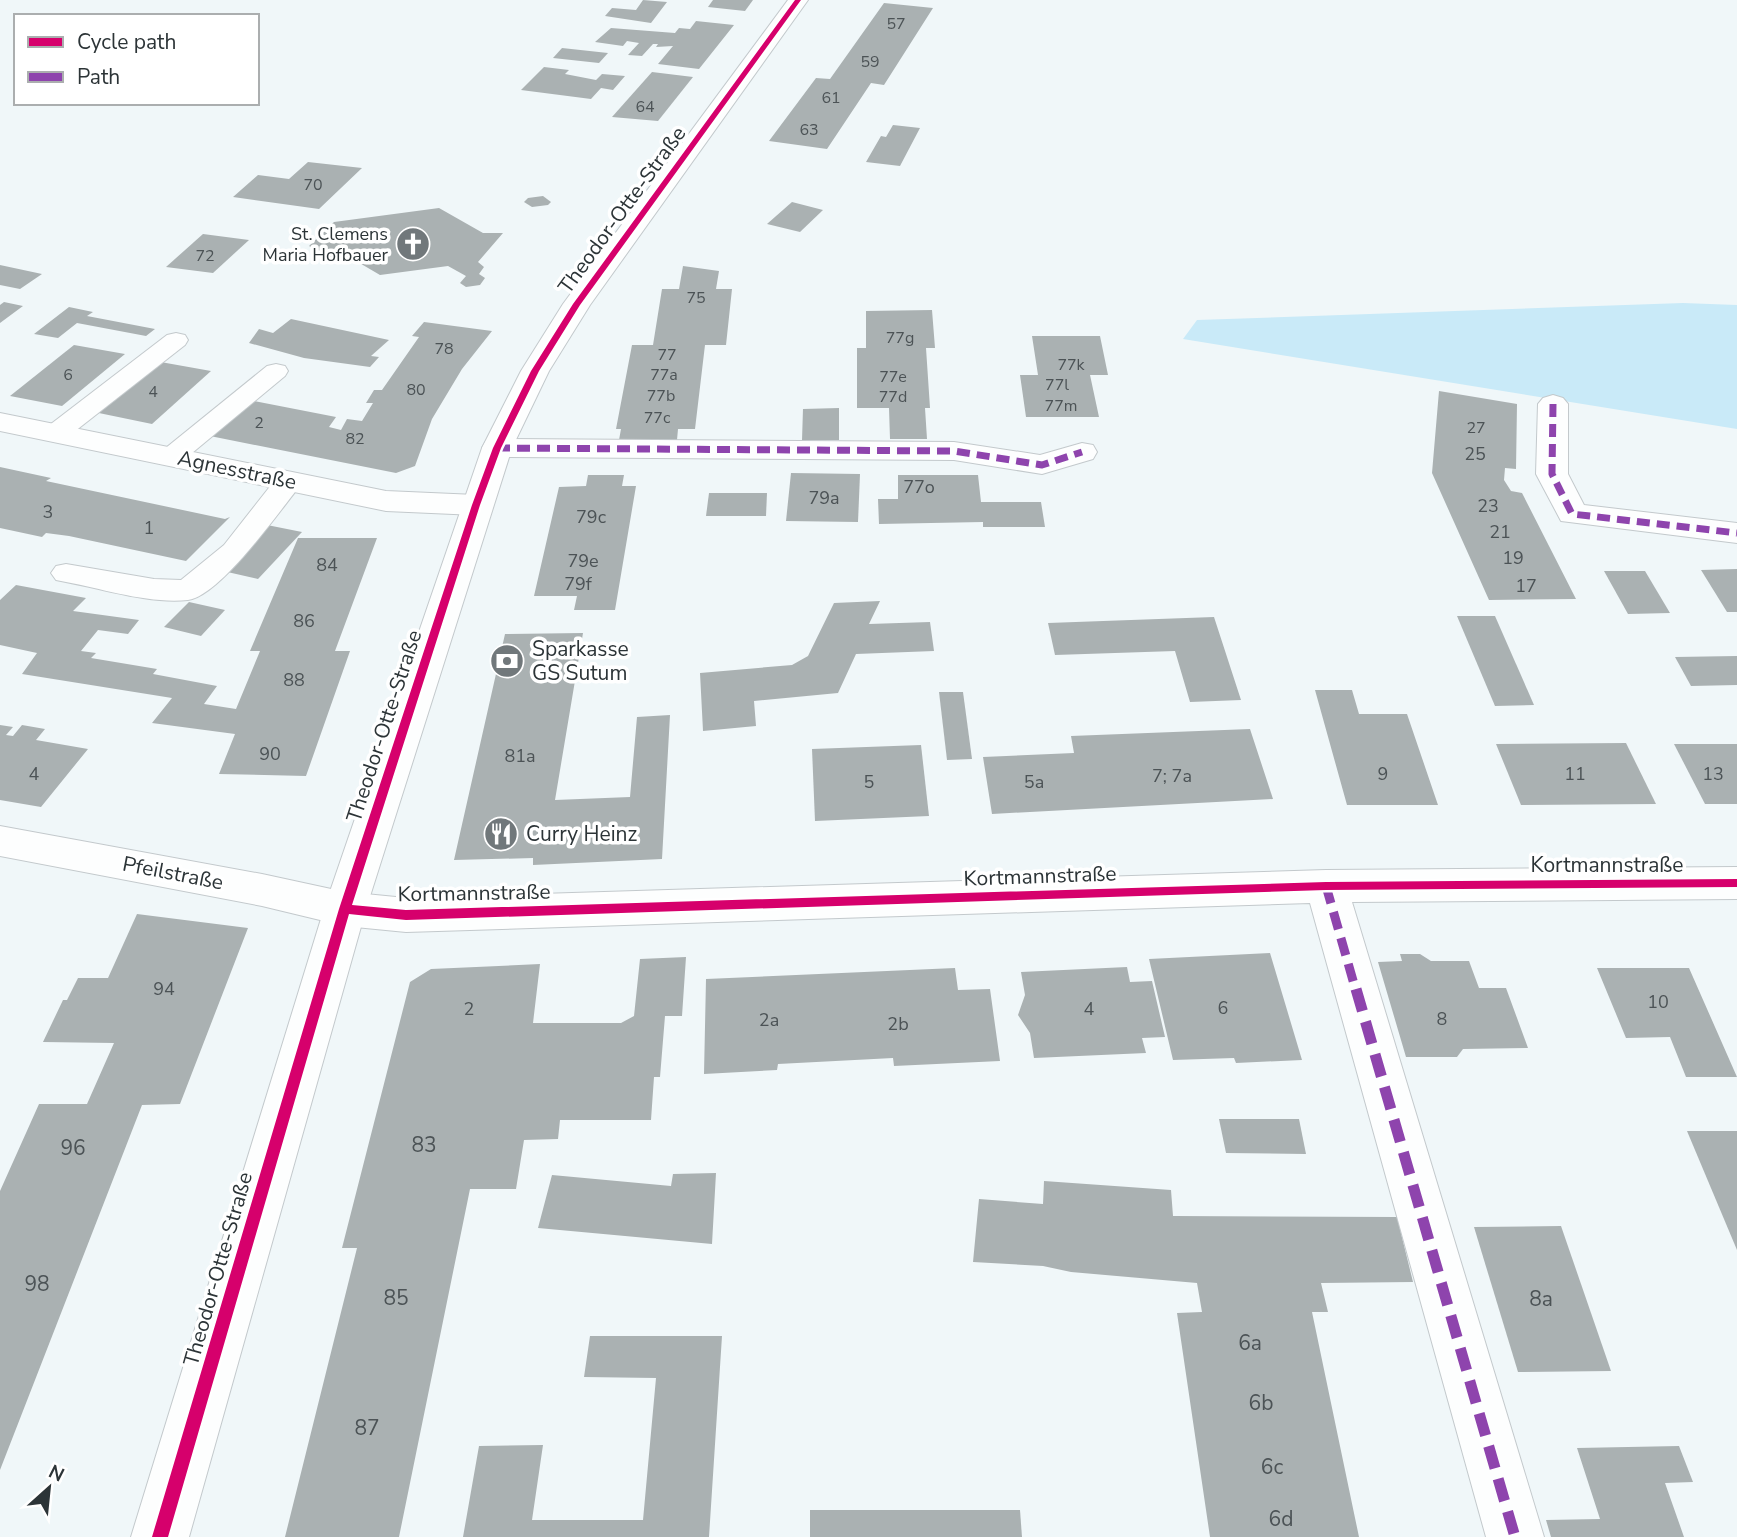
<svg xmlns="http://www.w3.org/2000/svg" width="1737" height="1537" font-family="'Nunito Sans',sans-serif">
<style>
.green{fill:#c9eaf8}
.building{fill:#aab1b2}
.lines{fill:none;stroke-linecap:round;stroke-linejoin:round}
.service-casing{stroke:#c3c9cc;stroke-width:2}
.minor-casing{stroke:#c3c9cc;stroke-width:2}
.tertiary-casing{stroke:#c3c9cc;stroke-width:2}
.service{fill:#fdfefe;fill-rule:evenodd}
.minor{fill:#fdfefe;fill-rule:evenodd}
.tertiary{fill:#fdfefe;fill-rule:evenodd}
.quiet-far2{stroke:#8e44ad;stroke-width:7;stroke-dasharray:13 7;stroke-linecap:butt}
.quiet-far1{stroke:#8e44ad;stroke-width:9;stroke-dasharray:18 9;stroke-linecap:butt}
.quiet{stroke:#8e44ad;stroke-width:11;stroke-dasharray:23 11;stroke-linecap:butt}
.cycleway-casing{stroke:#fff;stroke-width:5}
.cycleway{fill:#d6006c;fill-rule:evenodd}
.labels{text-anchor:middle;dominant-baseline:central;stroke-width:7;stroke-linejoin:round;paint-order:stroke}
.far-number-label{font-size:16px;fill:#4c5356}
.far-poi-label{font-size:18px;fill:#2c3437;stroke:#fff;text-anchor:end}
.number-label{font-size:18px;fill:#4c5356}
.street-label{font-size:21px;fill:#2c3437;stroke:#fff}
.poi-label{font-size:21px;fill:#2c3437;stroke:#fff;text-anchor:start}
.near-number-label{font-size:21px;fill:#4c5356}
</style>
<rect width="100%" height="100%" fill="#f0f7f9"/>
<path class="green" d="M 1683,303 L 1737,305 L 1737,429 L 1183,339 L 1197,320 Z"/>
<g class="building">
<path d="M 643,0 L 667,2 L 651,23 L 605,16 L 612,8 L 636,10 Z"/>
<path d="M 713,0 L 753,0 L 745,11 L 708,7 Z"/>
<path d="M 884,3 L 933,8 L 884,85 L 871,83 L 827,149 L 769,141 L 816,78 L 830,79 Z"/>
<path d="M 696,21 L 734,25 L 699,69 L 658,64 L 673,46 L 656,47 L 658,44 L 653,44 L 642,56 L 628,55 L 639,43 L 627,41 L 623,46 L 595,42 L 611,28 L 675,33 L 679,28 L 690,29 Z"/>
<path d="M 562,48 L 608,53 L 599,63 L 553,58 Z"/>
<path d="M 544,67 L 569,70 L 565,74 L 596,80 L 602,74 L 625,76 L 613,90 L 601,88 L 591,99 L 521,90 Z"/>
<path d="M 652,72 L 693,77 L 658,121 L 612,117 Z"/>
<path d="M 893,125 L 920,128 L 900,166 L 866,162 L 881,136 L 886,137 Z"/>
<path d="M 308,162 L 362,168 L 319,209 L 233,197 L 258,175 L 289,179 Z"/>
<path d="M 543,196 L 551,202 L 548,205 L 532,207 L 524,202 L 528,198 Z"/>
<path d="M 792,202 L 823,210 L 800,232 L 767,224 Z"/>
<path d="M 439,208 L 483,233 L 503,233 L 478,262 L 484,267 L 479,274 L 485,278 L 480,285 L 466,287 L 460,283 L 466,276 L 448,266 L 380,275 L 351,258 L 333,260 L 309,246 L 334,222 Z"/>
<path d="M 203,234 L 249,240 L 213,273 L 166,267 Z"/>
<path d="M 0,265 L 42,274 L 20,289 L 0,285 Z"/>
<path d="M 683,266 L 719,271 L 716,289 L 732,289 L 726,345 L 705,345 L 695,429 L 678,429 L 677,440 L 619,440 L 621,429 L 616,429 L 632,345 L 653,345 L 662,289 L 679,289 Z"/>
<path d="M 4,302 L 23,306 L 0,323 L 0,305 Z"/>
<path d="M 69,307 L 93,312 L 87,316 L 155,329 L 146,336 L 77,323 L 58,338 L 34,334 Z"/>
<path d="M 932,310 L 935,348 L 926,348 L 930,408 L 925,408 L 927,439 L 890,439 L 889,408 L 857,408 L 857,348 L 866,348 L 866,311 Z"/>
<path d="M 291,319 L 389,340 L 371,356 L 379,357 L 370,367 L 304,358 L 249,343 L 259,329 L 273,333 Z"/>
<path d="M 424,322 L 492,331 L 462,369 L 432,419 L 415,466 L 396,473 L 205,435 L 244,399 L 336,417 L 329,427 L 341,430 L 347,419 L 362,421 L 373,403 L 366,403 L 374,390 L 382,390 L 419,337 L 412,336 Z"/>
<path d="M 1032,336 L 1100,336 L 1108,375 L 1090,375 L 1099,417 L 1026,417 L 1020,375 L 1038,375 Z"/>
<path d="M 74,345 L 125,354 L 62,406 L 10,396 Z"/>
<path d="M 155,361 L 211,371 L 152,424 L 94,412 Z"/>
<path d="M 1439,391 L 1517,404 L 1516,469 L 1505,468 L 1504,480 L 1511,491 L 1522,493 L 1576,599 L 1489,600 L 1432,473 Z"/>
<path d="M 839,408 L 839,440 L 802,440 L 803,409 Z"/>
<path d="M 0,467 L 51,478 L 46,481 L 225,519 L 230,517 L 186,561 L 69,536 L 46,533 L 42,537 L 0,528 Z"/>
<path d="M 791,473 L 860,474 L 858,522 L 786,521 Z"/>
<path d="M 588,475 L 624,475 L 622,486 L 636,486 L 615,610 L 574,610 L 577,596 L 534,596 L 559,487 L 586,486 Z"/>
<path d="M 898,475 L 978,475 L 981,502 L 1041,502 L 1045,527 L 983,527 L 983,522 L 879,524 L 878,499 L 898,499 Z"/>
<path d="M 709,493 L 767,493 L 766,516 L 706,516 Z"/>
<path d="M 267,525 L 302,532 L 258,579 L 223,571 Z"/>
<path d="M 298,538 L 377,538 L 335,651 L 350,651 L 306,776 L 219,774 L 235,734 L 152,723 L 172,698 L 22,674 L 37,653 L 0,645 L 0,600 L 16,585 L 86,598 L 73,611 L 139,620 L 128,634 L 98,630 L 81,651 L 96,653 L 91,658 L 157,669 L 153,674 L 217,686 L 204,704 L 236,709 L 260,651 L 250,651 Z"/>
<path d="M 1737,569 L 1737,612 L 1727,612 L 1701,570 Z"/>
<path d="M 1604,571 L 1645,571 L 1670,613 L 1628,614 Z"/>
<path d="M 880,601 L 869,624 L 930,622 L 934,651 L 856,654 L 838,693 L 754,701 L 756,726 L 703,731 L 700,673 L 792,665 L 808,656 L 834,603 Z"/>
<path d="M 189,602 L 225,610 L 201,636 L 164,627 Z"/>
<path d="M 1457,616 L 1495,616 L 1534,705 L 1495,706 Z"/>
<path d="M 1214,617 L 1241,700 L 1190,702 L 1175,651 L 1055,655 L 1048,623 Z"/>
<path d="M 583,633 L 555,800 L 630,797 L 637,717 L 670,715 L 662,859 L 533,865 L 533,858 L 454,860 L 505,634 Z"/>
<path d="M 1737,656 L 1737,685 L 1691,686 L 1675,657 Z"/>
<path d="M 1315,690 L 1352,690 L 1359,714 L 1407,714 L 1438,805 L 1347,805 Z"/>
<path d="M 939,692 L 963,692 L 972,759 L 947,760 Z"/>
<path d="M 0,725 L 13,727 L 6,735 L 13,736 L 22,725 L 45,729 L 36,740 L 88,749 L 41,807 L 0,800 Z"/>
<path d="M 1250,729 L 1273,799 L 992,814 L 983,757 L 1074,753 L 1071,736 Z"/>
<path d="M 1626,743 L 1656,804 L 1521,805 L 1496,744 Z"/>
<path d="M 1674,744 L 1737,744 L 1737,804 L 1705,804 Z"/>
<path d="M 921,745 L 929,816 L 815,821 L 812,749 Z"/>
<path d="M 137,914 L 248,928 L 180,1104 L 142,1105 L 0,1470 L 0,1191 L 39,1104 L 87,1104 L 114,1043 L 43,1042 L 63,1000 L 67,1000 L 78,978 L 108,978 Z"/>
<path d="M 1270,953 L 1302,1060 L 1236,1063 L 1234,1058 L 1173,1060 L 1149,959 Z"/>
<path d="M 1400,954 L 1420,954 L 1431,961 L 1469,961 L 1479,988 L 1506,988 L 1528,1048 L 1463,1049 L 1457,1057 L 1406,1057 L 1378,962 L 1402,961 Z"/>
<path d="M 686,957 L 682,1016 L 665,1016 L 660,1077 L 654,1077 L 651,1120 L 560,1120 L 558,1139 L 524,1140 L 516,1189 L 470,1189 L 399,1537 L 285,1537 L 357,1248 L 342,1248 L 410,982 L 431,969 L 540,964 L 533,1023 L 621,1023 L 634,1016 L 640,959 Z"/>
<path d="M 1127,967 L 1130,982 L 1152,981 L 1165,1037 L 1142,1038 L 1146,1053 L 1034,1058 L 1030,1033 L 1018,1015 L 1025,995 L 1021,972 Z"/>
<path d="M 955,968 L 958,990 L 990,989 L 1000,1061 L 894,1066 L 893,1058 L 778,1064 L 777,1070 L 704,1074 L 706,979 Z"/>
<path d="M 1597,968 L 1689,968 L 1737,1077 L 1686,1077 L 1670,1037 L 1626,1038 Z"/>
<path d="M 1219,1119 L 1299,1119 L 1306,1154 L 1226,1153 Z"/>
<path d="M 1687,1131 L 1737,1131 L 1737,1250 Z"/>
<path d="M 716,1173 L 712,1244 L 538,1228 L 552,1175 L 671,1186 L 673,1174 Z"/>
<path d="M 1044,1181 L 1171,1190 L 1173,1216 L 1397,1217 L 1413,1282 L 1321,1283 L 1328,1312 L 1312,1312 L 1359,1537 L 1210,1537 L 1177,1313 L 1202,1312 L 1197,1283 L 1071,1272 L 1043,1266 L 973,1262 L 979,1199 L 1043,1204 Z"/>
<path d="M 1561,1226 L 1611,1371 L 1518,1372 L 1474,1227 Z"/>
<path d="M 590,1336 L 722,1336 L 709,1537 L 463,1537 L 479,1446 L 543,1445 L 532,1520 L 643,1520 L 656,1378 L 584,1377 Z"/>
<path d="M 1679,1446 L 1693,1482 L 1665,1483 L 1684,1537 L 1551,1537 L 1546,1520 L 1600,1519 L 1577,1448 Z"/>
<path d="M 810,1510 L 1020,1510 L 1022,1537 L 810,1537 Z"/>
</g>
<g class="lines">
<g class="service-casing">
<g id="service">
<path d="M 176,333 L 185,335 L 188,340 L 185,345 L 65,439 L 47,439 L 43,433 L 47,427 L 167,335 Z"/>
<path d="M 276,364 L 285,366 L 288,371 L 285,376 L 180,463 L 162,463 L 158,457 L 162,451 L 267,366 Z"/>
<path d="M 289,473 L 299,475 L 303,481 L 299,487 C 278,513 220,596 188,600 C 148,604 104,589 66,582 L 56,580 L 51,573 L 56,566 L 66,564 L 154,579 L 181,580 L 224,545 L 279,475 Z"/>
</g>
</g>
<g class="minor-casing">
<g id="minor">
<path d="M 1553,395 L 1563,398 L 1568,404 L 1568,474 L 1584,505 L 1737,523 L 1737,543 L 1561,521 L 1536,474 L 1538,404 L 1543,398 Z"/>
<path d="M 0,413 L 386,491 L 476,495 L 487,498 L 492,505 L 487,512 L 476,515 L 386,511 L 0,431 Z"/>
<path d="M 497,439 L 954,442 L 1040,455 L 1082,443 L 1093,445 L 1097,452 L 1093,459 L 1042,474 L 954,460 L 497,457 L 486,455 L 482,448 L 486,441 Z"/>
<path d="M 0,826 L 262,874 L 345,892 L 406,898 L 1326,870 L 1737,867 L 1737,899 L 1352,902 L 1544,1537 L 1486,1537 L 1310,903 L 406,932 L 345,926 L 262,906 L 0,856 Z"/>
</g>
</g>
<g class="tertiary-casing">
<path id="tertiary" d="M 788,0 L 808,0 L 590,305 L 549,371 L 512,448 L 366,909 L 189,1537 L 131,1537 L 324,909 L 482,448 L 521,371 L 563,304 Z"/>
</g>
<use href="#service" class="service"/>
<use href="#minor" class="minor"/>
<use href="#tertiary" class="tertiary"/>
<g class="quiet-far2">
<path d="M 1553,404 L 1552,474 L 1572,514 L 1737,533"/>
<path d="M 497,448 L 954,451 L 1042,465 L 1082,452"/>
</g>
<path class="quiet-far1" d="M 1326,886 L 1356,991"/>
<path class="quiet" d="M 1356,989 L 1515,1537"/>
<g class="cycleway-casing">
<path id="cycleway" d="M 795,0 L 801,0 L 580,305 L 539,371 L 501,448 L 480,505 L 352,905 L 406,910 L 1326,882 L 1737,879 L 1737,887 L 1326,890 L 406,920 L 349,914 L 168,1537 L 152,1537 L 339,909 L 472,505 L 493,448 L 531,371 L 573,304 Z"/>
</g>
<use href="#cycleway" class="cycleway"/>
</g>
<defs>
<g id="church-disc" transform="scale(1.75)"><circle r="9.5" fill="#71787b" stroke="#fff"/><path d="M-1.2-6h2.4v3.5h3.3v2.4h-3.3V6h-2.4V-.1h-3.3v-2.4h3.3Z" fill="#fff"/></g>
<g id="bank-disc" transform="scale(1.75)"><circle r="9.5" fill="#71787b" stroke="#fff"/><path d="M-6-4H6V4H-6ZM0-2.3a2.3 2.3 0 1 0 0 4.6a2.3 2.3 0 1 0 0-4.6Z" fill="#fff"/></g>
<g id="restaurant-disc" transform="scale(1.75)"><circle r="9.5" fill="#71787b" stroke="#fff"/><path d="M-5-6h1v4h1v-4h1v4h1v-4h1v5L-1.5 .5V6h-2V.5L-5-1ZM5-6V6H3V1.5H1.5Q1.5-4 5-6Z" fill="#fff"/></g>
</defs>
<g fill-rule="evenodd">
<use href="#church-disc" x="413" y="244"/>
<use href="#bank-disc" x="507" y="661"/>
<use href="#restaurant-disc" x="501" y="834"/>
</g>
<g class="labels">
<g class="far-number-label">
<text x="896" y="24">57</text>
<text x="870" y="62">59</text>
<text x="831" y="98">61</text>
<text x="645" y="107">64</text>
<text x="809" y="130">63</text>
<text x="313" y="185">70</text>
<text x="205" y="256">72</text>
<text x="696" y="298">75</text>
<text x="900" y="338">77g</text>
<text x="444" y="349">78</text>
<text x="667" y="355">77</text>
<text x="1071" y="365">77k</text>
<text x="68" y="375">6</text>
<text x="664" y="375">77a</text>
<text x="893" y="377">77e</text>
<text x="1057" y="385">77l</text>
<text x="416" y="390">80</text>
<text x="153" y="392">4</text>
<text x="661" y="396">77b</text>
<text x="893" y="397">77d</text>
<text x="1061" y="406">77m</text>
<text x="657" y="418">77c</text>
<text x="259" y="423">2</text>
<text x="1476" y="428">27</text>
<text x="355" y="439">82</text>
</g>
<g class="far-poi-label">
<text x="388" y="234">St. Clemens<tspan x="388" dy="21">Maria Hofbauer</tspan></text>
</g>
<g class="number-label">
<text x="1475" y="454">25</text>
<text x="919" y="487">77o</text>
<text x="824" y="498">79a</text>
<text x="1488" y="506">23</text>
<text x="48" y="512">3</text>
<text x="591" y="517">79c</text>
<text x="149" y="528">1</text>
<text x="1500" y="532">21</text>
<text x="1513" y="558">19</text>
<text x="583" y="561">79e</text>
<text x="327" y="565">84</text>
<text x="578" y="584">79f</text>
<text x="1526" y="586">17</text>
<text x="304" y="621">86</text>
<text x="294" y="680">88</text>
<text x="270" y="754">90</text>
<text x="520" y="756">81a</text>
<text x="34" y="774">4</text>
<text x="1383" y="774">9</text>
<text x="1575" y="774">11</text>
<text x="1713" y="774">13</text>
<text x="1172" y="776">7; 7a</text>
<text x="869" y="782">5</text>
<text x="1034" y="782">5a</text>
<text x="164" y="989">94</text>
<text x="1658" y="1002">10</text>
<text x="1223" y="1008">6</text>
<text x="469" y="1009">2</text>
<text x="1089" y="1009">4</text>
<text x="1442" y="1019">8</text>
<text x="769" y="1020">2a</text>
<text x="898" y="1024">2b</text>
</g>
<g class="street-label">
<text transform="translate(622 210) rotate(-54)">Theodor-Otte-Straße</text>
<text transform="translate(237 470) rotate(12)">Agnesstraße</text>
<text transform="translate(384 726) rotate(-72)">Theodor-Otte-Straße</text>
<text x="1607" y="865">Kortmannstraße</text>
<text transform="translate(173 873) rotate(11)">Pfeilstraße</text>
<text transform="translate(1040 876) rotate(-2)">Kortmannstraße</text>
<text transform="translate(474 893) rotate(-1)">Kortmannstraße</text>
<text transform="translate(218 1269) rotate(-74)">Theodor-Otte-Straße</text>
</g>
<g class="poi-label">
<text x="532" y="649">Sparkasse<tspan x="532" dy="24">GS Sutum</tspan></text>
<text x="526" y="834">Curry Heinz</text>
</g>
<g class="near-number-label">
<text x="424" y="1145">83</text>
<text x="73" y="1148">96</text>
<text x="37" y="1284">98</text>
<text x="396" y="1298">85</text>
<text x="1541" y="1299">8a</text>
<text x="1250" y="1343">6a</text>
<text x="1261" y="1403">6b</text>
<text x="367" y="1428">87</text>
<text x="1272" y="1467">6c</text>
<text x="1281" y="1519">6d</text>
</g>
</g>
<rect x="14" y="14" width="245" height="91" fill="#ffffff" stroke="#abaeaf" stroke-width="2"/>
<rect x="28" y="37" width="35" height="10" fill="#d6006c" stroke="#abaeaf" stroke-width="2"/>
<text x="77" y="49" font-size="21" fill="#2c3437">Cycle path</text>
<rect x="28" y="72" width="35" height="10" fill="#8e44ad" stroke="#abaeaf" stroke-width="2"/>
<text x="77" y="84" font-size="21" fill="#2c3437">Path</text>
<g transform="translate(49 1488) rotate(27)" stroke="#ffffff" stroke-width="5" paint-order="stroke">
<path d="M0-5L12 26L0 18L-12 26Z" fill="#2c3437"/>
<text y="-10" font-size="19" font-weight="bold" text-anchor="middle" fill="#2c3437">N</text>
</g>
</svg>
